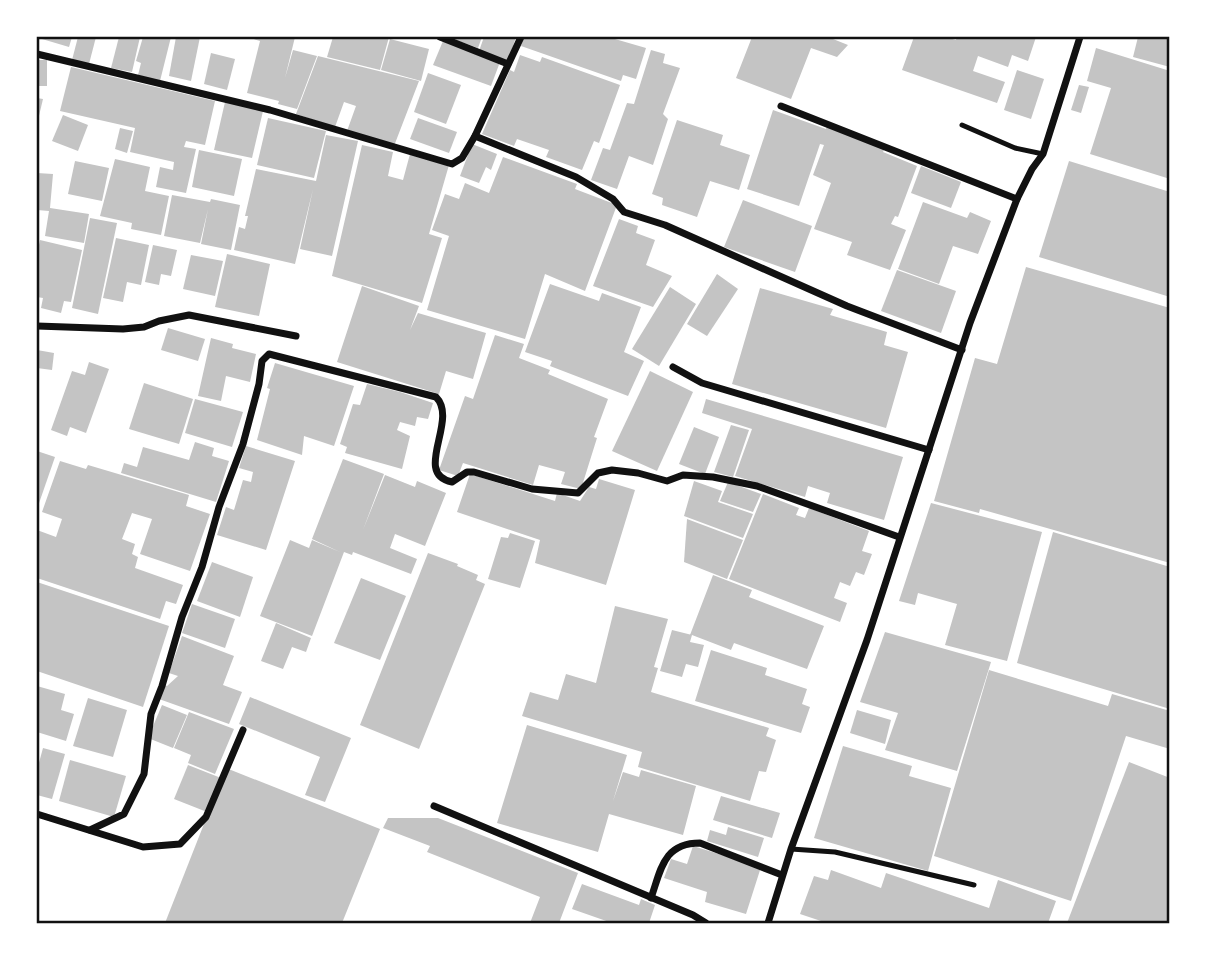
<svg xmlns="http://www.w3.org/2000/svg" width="1207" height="960" font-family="'Fira Sans',sans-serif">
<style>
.building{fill:#c4c4c4}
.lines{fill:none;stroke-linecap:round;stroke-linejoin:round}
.service{stroke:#111;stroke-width:5}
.minor{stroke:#111;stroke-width:7}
.neatline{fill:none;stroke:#111;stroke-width:2.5}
</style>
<rect width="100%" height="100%" fill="#fff"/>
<g class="building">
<path d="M 43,37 L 72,37 L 69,47 L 42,39 Z"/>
<path d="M 78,37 L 96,37 L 89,64 L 72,60 Z"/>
<path d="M 119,37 L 140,37 L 132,72 L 111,68 Z"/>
<path d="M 143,37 L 171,37 L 160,81 L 138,75 L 141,63 L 136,61 Z"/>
<path d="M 176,37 L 200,37 L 191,81 L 169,76 Z"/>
<path d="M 247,37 L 295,37 L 285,78 L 293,50 L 317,56 L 297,109 L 278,104 L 279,101 L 247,93 L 260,41 Z"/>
<path d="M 333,37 L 389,37 L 380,70 L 327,57 Z"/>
<path d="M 448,37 L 482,37 L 478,48 Z"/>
<path d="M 484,37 L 516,37 L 508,61 L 479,51 Z"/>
<path d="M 524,37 L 608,37 L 646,48 L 636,79 L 623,75 L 621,81 L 521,46 Z"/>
<path d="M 752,37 L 828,37 L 848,45 L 837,57 L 811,48 L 791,99 L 736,78 Z"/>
<path d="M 914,37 L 945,37 L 956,40 L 957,37 L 1036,37 L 1028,61 L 1012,55 L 1008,67 L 978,56 L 973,71 L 1005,82 L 997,103 L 902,70 Z"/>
<path d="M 1138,37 L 1170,37 L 1170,67 L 1133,57 Z"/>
<path d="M 390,39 L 429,49 L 421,81 L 381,70 Z"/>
<path d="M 443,41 L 500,62 L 491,86 L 433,65 Z"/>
<path d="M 1096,48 L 1170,71 L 1170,179 L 1090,154 L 1111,88 L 1087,81 Z"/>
<path d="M 651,50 L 665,54 L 663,63 L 680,68 L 663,114 L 668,119 L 653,165 L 629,156 L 617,189 L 591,180 L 603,148 L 610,150 L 627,103 L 634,104 Z"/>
<path d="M 211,53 L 235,59 L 227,90 L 204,84 Z"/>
<path d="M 520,55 L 540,62 L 542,57 L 620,85 L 599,143 L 594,141 L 582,170 L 546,157 L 549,150 L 517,139 L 514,146 L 482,134 L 510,70 L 514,72 Z"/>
<path d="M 318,56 L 419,81 L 394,146 L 347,131 L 356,106 L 344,102 L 335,127 L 296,114 Z"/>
<rect x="37" y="60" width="10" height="26"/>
<path d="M 71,67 L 215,101 L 205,145 L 186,141 L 184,147 L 196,149 L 186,193 L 156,187 L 160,167 L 173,170 L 174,162 L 130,152 L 135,128 L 60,111 Z"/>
<path d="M 1017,70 L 1044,79 L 1031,119 L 1004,110 Z"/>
<path d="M 428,73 L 461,85 L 446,124 L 414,112 Z"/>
<path d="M 1079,85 L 1089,87 L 1081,113 L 1071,110 Z"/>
<path d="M 37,98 L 43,99 L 38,120 L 37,120 Z"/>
<path d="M 225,102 L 263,111 L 252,158 L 214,150 Z"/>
<path d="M 773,110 L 826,129 L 827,126 L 885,148 L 883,152 L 917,166 L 898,217 L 895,216 L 891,224 L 906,230 L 890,270 L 847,255 L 852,242 L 814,229 L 831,183 L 813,175 L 824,145 L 820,144 L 799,206 L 747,189 Z"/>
<path d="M 63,115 L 88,125 L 78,151 L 52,141 Z"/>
<path d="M 268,118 L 326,131 L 314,178 L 257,165 Z"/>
<path d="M 418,118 L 457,132 L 449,153 L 410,139 Z"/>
<path d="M 677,120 L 723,135 L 720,145 L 750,155 L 739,190 L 710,181 L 697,217 L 662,205 L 663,198 L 652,194 Z"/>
<path d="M 120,128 L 133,131 L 127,153 L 115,149 Z"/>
<path d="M 326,135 L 358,141 L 332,256 L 300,249 L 313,189 L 295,264 L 234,250 L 239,227 L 245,229 L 248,216 L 245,216 L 256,169 L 316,181 Z"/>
<path d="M 472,144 L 497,154 L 491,170 L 486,167 L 479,183 L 460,176 Z"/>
<path d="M 362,145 L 393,152 L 388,176 L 403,180 L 410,154 L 449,165 L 429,234 L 442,238 L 422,303 L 332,276 Z"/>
<path d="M 199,150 L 242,159 L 234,196 L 192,187 Z"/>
<path d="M 503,157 L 577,184 L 575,189 L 617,205 L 585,291 L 545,274 L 525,339 L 427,310 L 449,236 L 432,230 L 445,194 L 459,199 L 465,183 L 489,193 Z"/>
<path d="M 115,159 L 150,167 L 145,191 L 169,196 L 161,235 L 131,229 L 132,223 L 100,216 Z"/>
<path d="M 75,161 L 109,168 L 102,201 L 68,194 Z"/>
<path d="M 1069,161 L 1170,192 L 1170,297 L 1039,257 Z"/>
<path d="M 921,166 L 961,182 L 951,208 L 911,193 Z"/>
<path d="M 37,173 L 53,174 L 50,208 L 89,214 L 84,243 L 45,236 L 49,211 L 37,210 Z"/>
<path d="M 172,195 L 210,202 L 211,199 L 240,205 L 231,250 L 201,244 L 208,209 L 200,243 L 164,236 Z"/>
<path d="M 743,200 L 812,226 L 795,272 L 724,247 Z"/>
<path d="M 923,202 L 967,218 L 970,212 L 991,221 L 978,254 L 953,246 L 939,284 L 898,269 Z"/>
<path d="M 90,218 L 117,223 L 98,314 L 72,308 Z"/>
<path d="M 619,219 L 638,226 L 636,233 L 655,240 L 646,265 L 672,276 L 653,307 L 593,286 Z"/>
<path d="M 116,238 L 149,245 L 141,285 L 127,282 L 123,302 L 103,298 Z"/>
<path d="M 40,240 L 82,250 L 71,302 L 64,301 L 61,313 L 41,308 L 43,298 L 37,297 L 37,255 Z"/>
<path d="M 153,245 L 177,250 L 171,276 L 161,274 L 159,285 L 145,282 Z"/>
<path d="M 227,254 L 270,264 L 259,316 L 215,307 Z"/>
<path d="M 191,255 L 223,261 L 215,296 L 183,289 Z"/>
<path d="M 1026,267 L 1170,308 L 1170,563 L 980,509 L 979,513 L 934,501 L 975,358 L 997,364 Z"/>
<path d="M 897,270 L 956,291 L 941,333 L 881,311 Z"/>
<path d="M 717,274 L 738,289 L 707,336 L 687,324 Z"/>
<path d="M 550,284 L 599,301 L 602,293 L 641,307 L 624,352 L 644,361 L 628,396 L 550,366 L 552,361 L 525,352 Z"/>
<path d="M 362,286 L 419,306 L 410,330 L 418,313 L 486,333 L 473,379 L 446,371 L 439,394 L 337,362 Z"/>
<path d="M 670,287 L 696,304 L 659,366 L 632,349 Z"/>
<path d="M 760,288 L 833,309 L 830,315 L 887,332 L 884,345 L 908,352 L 886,428 L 732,384 Z"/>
<path d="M 168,328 L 205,339 L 198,361 L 161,350 Z"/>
<path d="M 495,335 L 524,344 L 519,358 L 550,370 L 548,374 L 608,399 L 594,437 L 597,438 L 581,489 L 561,484 L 565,472 L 539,465 L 533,485 L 463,463 L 458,476 L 439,470 L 465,396 L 473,399 Z"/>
<path d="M 211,338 L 233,344 L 232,348 L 256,354 L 250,382 L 226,376 L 221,401 L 198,396 Z"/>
<path d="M 37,350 L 54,353 L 52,370 L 37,368 Z"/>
<path d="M 89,362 L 109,369 L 86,433 L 70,427 L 67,436 L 51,430 L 72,371 L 85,375 Z"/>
<path d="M 275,363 L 354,386 L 334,446 L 304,436 L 302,455 L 257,440 L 270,389 L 267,388 Z"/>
<path d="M 650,371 L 693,392 L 657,471 L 612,451 Z"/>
<path d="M 144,383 L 193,399 L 179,444 L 129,429 Z"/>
<path d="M 367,384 L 400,392 L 433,403 L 428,419 L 417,417 L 415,426 L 400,422 L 397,430 L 410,436 L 402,469 L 345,453 L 347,447 L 340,444 L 353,404 L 360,405 Z"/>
<path d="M 195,399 L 243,412 L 232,447 L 185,433 Z"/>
<path d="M 706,399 L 903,457 L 884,520 L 827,503 L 830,493 L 808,486 L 805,497 L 735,476 L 752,429 L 702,413 Z"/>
<path d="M 731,425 L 749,430 L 733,477 L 714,472 Z"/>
<path d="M 694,427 L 719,437 L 705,474 L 679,464 Z"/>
<path d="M 195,442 L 214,448 L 212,456 L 229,461 L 216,502 L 121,473 L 124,463 L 137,467 L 143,447 L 189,460 Z"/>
<path d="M 246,446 L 295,461 L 266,550 L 217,535 L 226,507 L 234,510 L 243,480 L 251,482 L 253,472 L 239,468 Z"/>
<path d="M 37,451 L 55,457 L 37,509 Z"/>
<path d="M 343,459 L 384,474 L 363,530 L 385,475 L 415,487 L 417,481 L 446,493 L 425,546 L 395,534 L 390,548 L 417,559 L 411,574 L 353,552 L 352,555 L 344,552 L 312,636 L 260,616 L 290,540 L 309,548 L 312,540 L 340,552 L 312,539 Z"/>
<path d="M 60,461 L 86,469 L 88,465 L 189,495 L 186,506 L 210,514 L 190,571 L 140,554 L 152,519 L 132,513 L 122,539 L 135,544 L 132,554 L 138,557 L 135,568 L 183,585 L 176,604 L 166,601 L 160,619 L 37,578 L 37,530 L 56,537 L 62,519 L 42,512 Z"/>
<path d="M 470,474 L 555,501 L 557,493 L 580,501 L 589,487 L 596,489 L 599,479 L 635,490 L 606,585 L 535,563 L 540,540 L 457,512 Z"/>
<path d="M 694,481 L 722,491 L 718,502 L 753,514 L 743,538 L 684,516 Z"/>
<path d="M 728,482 L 761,494 L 753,512 L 720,501 Z"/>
<path d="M 763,494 L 799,508 L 796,515 L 805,518 L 809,508 L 869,531 L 862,551 L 872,554 L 864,575 L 856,572 L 850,586 L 840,582 L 834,598 L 847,603 L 840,622 L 729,579 Z"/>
<path d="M 931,503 L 1042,532 L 1007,661 L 945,645 L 957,604 L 918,593 L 915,605 L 899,601 Z"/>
<path d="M 687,519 L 743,540 L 727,579 L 684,562 Z"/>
<path d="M 1053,532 L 1170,567 L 1170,709 L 1017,663 Z"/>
<path d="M 510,533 L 535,541 L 520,588 L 488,579 L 501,537 L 508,538 Z"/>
<path d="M 428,553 L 458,564 L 457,566 L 478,575 L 476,580 L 485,584 L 419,749 L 360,725 Z"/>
<path d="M 212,562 L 253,577 L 240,617 L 197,601 Z"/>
<path d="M 713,575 L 752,590 L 749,597 L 824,626 L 807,669 L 734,643 L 731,650 L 692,635 L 690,642 L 704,645 L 698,667 L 686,664 L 682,677 L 660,671 L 672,630 L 692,635 L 690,635 Z"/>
<path d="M 361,578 L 406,596 L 380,660 L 334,643 Z"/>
<path d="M 37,582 L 169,626 L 143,707 L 37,671 Z"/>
<path d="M 192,604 L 235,619 L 225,648 L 182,633 Z"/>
<path d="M 615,606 L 668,619 L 654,667 L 658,668 L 651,692 L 769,728 L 766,736 L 776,740 L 766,772 L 759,771 L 750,801 L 638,767 L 642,752 L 522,716 L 530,692 L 558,700 L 566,674 L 596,683 Z"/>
<path d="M 276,623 L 311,638 L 306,652 L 292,647 L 283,669 L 261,661 Z"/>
<path d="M 885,632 L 991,662 L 957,771 L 885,750 L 898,713 L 860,702 Z"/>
<path d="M 182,636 L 234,656 L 223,685 L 242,692 L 229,724 L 159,699 L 165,685 L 167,686 L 178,676 L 169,673 Z"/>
<path d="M 711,650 L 767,668 L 765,675 L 807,689 L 802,704 L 810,707 L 801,733 L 695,701 Z"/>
<path d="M 989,670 L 1108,706 L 1112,694 L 1170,711 L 1170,749 L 1126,736 L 1071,901 L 934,856 Z"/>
<path d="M 37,686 L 65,694 L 61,710 L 74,714 L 66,741 L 37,732 Z"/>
<path d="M 250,697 L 351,738 L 325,802 L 305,795 L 320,757 L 239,724 Z"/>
<path d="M 88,698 L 127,710 L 113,757 L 73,746 Z"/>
<path d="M 162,705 L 187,715 L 173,748 L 148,738 Z"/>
<path d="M 857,710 L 891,720 L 885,744 L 850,733 Z"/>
<path d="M 189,712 L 234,729 L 215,774 L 188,763 L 191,755 L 174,748 Z"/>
<path d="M 527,725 L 627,755 L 613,801 L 623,772 L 639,777 L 641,770 L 696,786 L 683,835 L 609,814 L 598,852 L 497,823 Z"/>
<path d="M 843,746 L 912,766 L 909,776 L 951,788 L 928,871 L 814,838 Z"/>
<path d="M 43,748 L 65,754 L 52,799 L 37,795 L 37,770 Z"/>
<path d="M 70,760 L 126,776 L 114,817 L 59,801 Z"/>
<path d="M 1129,762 L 1170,778 L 1170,923 L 1067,923 Z"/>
<path d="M 188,765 L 221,778 L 207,812 L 174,799 Z"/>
<path d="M 226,768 L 380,829 L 342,923 L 165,923 Z"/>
<path d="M 721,796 L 780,813 L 772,838 L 713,820 Z"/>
<path d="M 388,818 L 438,818 L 578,873 L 559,923 L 530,923 L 540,897 L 427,852 L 430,846 L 383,828 Z"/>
<path d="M 728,827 L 764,838 L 758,857 L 707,841 L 710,830 L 726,835 Z"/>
<path d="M 693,846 L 761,867 L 746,914 L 705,902 L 707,892 L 664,878 L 671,859 L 687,864 Z"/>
<path d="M 831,870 L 881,888 L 886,873 L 989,908 L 998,880 L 1056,901 L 1048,923 L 827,923 L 800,914 L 814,876 L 828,880 Z"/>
<path d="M 582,884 L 639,905 L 641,899 L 655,905 L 649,923 L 612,923 L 572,909 Z"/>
</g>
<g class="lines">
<g class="service">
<path d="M 962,125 L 1015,148 L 1043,154"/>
<path d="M 791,849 L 835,852 L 974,885"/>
</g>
<g class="minor">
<path d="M 440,37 L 508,64"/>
<path d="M 37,54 L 270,110 L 452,164 L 462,158 L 475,136 L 521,37"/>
<path d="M 781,106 L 1017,199"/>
<path d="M 475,136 L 576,177 L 613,199 L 624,212 L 665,225 L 847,306 L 962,350"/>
<path d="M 37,326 L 123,329 L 144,327 L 159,321 L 189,315 L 296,336"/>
<path d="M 673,367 L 702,383 L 929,450"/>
<path d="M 434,806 L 693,915 L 706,923"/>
<path d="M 37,814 L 143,847 L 180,844 L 206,817 L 243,730"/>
<path d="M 90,830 L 124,814 L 144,774 L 151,714 L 162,686 L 182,617 L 202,567 L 219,507 L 243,444 L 259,384 L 262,361 L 269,354 L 436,397 C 459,420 412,474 452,482 L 467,472 L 474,472 L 532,489 L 578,493 L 598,473 L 612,470 L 638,473 L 667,481 L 683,475 L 713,477 L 757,486 L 899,537"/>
<path d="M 651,898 C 661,870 663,843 700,843 L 782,875"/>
<path d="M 768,923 L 791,849 L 867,640 L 970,323 L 1017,199 L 1032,169 L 1043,154 L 1080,37"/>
</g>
</g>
<rect width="1207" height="960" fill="none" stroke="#ffffff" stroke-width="77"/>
<rect x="38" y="38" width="1130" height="884" class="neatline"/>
</svg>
